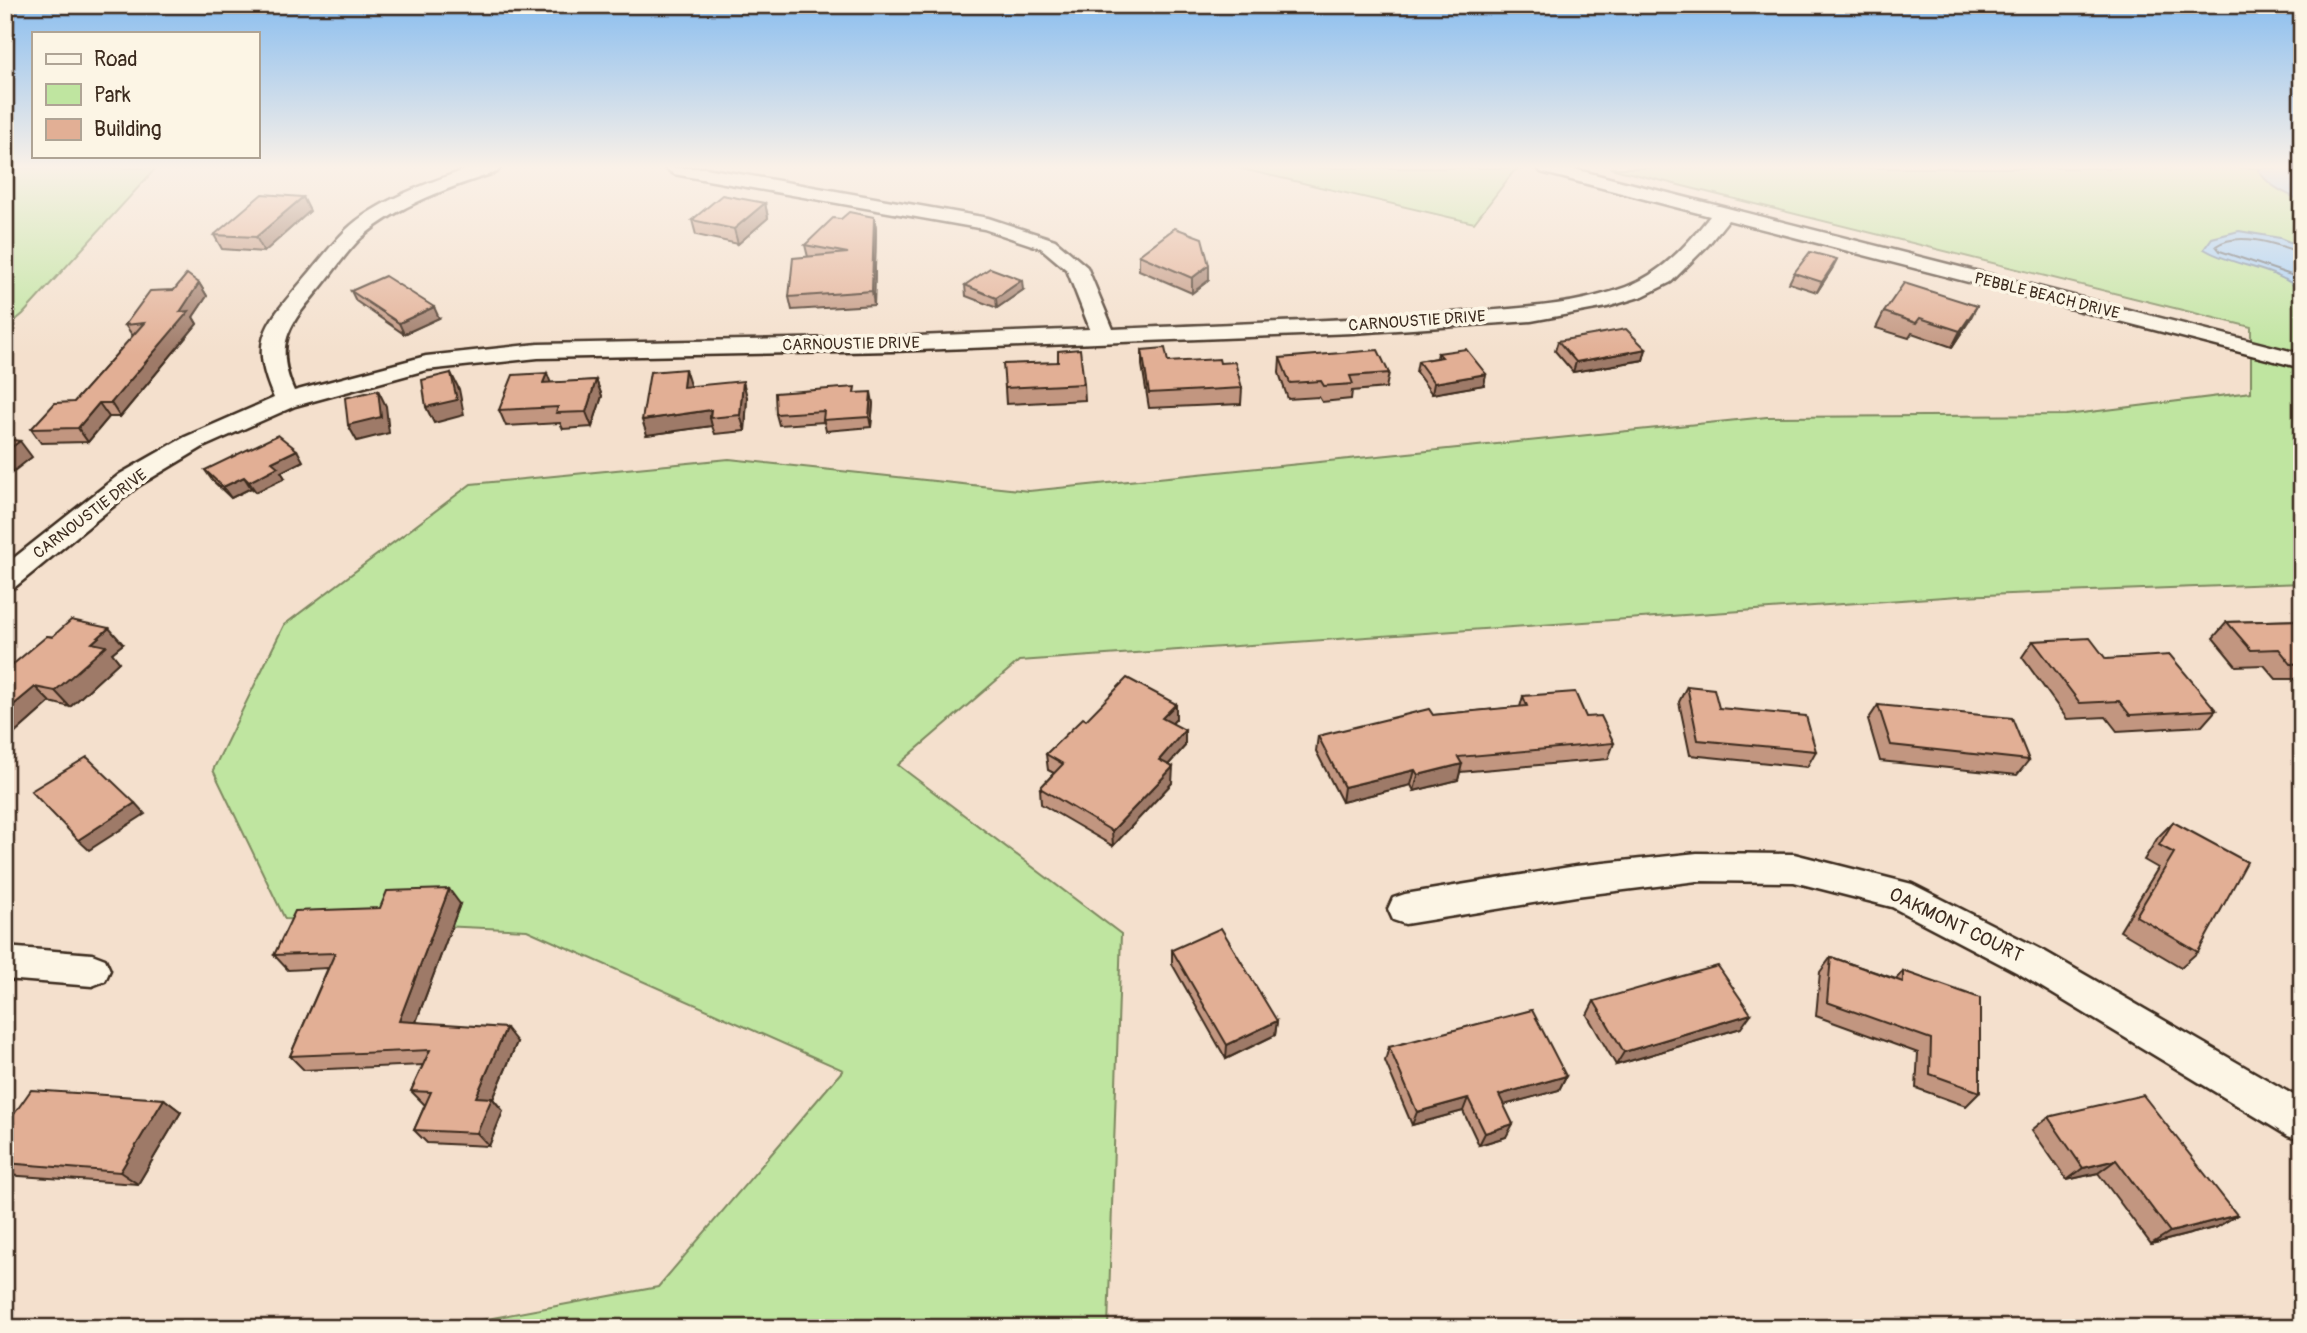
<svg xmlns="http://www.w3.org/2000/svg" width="2307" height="1333" font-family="Pangolin,sans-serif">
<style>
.green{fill:#bfe5a0;stroke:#7d885f;stroke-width:2}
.water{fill:#9fcefa;stroke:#778ca2;stroke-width:2}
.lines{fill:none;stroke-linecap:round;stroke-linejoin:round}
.shore{stroke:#636c76;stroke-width:2}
.street-casing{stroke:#3b2a1e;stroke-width:5}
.street{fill:#fcf5e5;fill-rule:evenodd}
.wall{fill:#c29680;stroke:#3b2a1e;stroke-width:2}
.shaded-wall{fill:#9e7a68;stroke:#3b2a1e;stroke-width:2}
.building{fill:#e2af95;stroke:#3b2a1e;stroke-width:2}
.labels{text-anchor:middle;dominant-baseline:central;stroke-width:7;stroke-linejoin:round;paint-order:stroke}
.far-street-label{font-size:16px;fill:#3b2a1e;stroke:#fcf5e5}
.street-label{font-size:19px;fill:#3b2a1e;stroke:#fcf5e5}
</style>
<rect width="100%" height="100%" fill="#f4e0cd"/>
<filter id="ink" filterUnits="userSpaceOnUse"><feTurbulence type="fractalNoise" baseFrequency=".0143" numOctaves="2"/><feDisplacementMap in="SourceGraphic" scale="14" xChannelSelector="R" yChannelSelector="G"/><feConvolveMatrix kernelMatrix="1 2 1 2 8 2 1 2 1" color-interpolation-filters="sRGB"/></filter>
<g filter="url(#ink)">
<g class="green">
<path d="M 5,168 L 156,168 L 23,314 L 5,329 Z"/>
<path d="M 1238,168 L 1522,168 L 1514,171 L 1474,223 Z"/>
<path d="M 1610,168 L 2302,168 L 2302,583 L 1959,596 L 1019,661 L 898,765 L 1121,934 L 1108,1328 L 439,1328 L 658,1287 L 843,1070 L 527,930 L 285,919 L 213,770 L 284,625 L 471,484 L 729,459 L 1029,491 L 1767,417 L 2066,415 L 2251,392 L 2251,327 Z"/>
</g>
<g class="water">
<path d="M 2257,168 L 2302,168 L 2302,201 C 2283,192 2267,186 2257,168 Z"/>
<path d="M 2239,231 L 2280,238 L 2302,247 L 2302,291 C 2275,267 2234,267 2204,249 L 2212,238 Z"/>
</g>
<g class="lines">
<path class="shore" d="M 2302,253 C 2279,245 2238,230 2216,246 L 2220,251 L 2294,276 L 2302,282"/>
<g class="street-casing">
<g id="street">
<path d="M 471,168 L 500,168 L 497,172 C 450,187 400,204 362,237 C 347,251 334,271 321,287 C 290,323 273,344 294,391 L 426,356 L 538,344 L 893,337 L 1090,329 L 1067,270 L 1041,248 L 984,229 L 674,174 L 665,168 L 706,168 L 988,218 L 1055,240 L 1087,267 L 1113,329 C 1221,324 1329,321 1437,314 C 1500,309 1567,309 1626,287 C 1661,274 1688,244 1710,216 L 1541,172 L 1538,168 L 1570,168 L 2302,354 L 2302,368 L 1728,220 L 1708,245 L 1671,282 L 1643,296 L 1607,307 L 1531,321 L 1353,333 L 893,351 L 538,358 L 426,370 L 295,406 L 203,447 L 138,486 L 15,587 L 5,589 L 5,565 L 120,474 L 185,437 L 274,398 C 248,339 266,324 304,279 C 318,263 331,245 346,230 C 376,201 432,181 471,168 Z"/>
<path d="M 1697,853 L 1794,854 L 1912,884 L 2044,951 L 2302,1100 L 2302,1141 L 2288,1136 L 2018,973 L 1892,907 L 1794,882 L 1697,881 L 1576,896 L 1405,924 L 1393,920 L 1388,909 L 1393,898 L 1405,894 L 1576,866 Z"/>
<path d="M 5,947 L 92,954 L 105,959 L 110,970 L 105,981 L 92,986 L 5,979 Z"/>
</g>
</g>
<use href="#street" class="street"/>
</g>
<g class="wall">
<path d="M 765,203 L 768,218 L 738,244 L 696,235 L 692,220 Z"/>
<path d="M 310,211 L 264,252 L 222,249 L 214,235 Z"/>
<path d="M 874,217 L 876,229 L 874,305 L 792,310 L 789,297 L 808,257 L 805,245 L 841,219 Z"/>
<path d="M 1139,255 L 1209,265 L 1209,280 L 1192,293 L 1139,270 Z"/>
<path d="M 1832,269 L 1817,292 L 1789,283 L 1794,273 Z"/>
<path d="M 199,283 L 207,296 L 193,317 L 197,324 L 120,417 L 109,417 L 88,442 L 41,443 L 31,429 L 74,402 L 133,336 L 125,325 L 174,290 Z"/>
<path d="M 965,285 L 1023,290 L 997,308 L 966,296 Z"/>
<path d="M 351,291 L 439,318 L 404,334 L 356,301 Z"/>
<path d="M 1884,312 L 1969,321 L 1952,347 L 1912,333 L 1909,338 L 1876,328 Z"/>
<path d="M 1558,341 L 1646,349 L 1643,360 L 1573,372 L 1555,351 Z"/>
<path d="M 1142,350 L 1168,362 L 1220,363 L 1242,388 L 1241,404 L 1149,408 L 1142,365 Z"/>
<path d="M 1438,353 L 1486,374 L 1484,385 L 1432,394 L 1416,372 L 1418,361 L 1437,358 Z"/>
<path d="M 1280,358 L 1389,373 L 1386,388 L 1352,391 L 1351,399 L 1322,402 L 1319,397 L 1288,399 L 1279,373 Z"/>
<path d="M 1058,362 L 1084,384 L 1085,400 L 1006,404 L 1005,388 Z"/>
<path d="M 596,380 L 602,396 L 592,427 L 563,429 L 560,423 L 506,426 L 499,410 L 550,383 Z"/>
<path d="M 690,385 L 690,386 L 747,397 L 745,431 L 715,434 L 712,426 L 647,435 Z"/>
<path d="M 856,393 L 873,403 L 871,427 L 826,431 L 824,422 L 779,425 L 776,414 Z"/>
<path d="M 303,461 L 281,472 L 285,478 L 256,492 L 251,488 L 231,498 L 212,480 L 205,470 Z"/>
<path d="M 2302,620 L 2302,679 L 2276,679 L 2264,665 L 2236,666 L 2213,638 L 2227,622 Z"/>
<path d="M 47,636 L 123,644 L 112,653 L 119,662 L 70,707 L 50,702 L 5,742 Z"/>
<path d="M 2033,641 L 2106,659 L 2216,710 L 2202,726 L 2117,731 L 2106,717 L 2067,719 L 2022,657 Z"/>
<path d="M 1687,686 L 1719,708 L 1816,751 L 1807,767 L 1690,755 L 1679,702 Z"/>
<path d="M 1523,696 L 1586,717 L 1614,743 L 1608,759 L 1460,772 L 1458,780 L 1414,791 L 1411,785 L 1342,802 L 1316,751 L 1318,736 L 1433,715 L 1520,707 Z"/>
<path d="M 1176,704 L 1176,719 L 1172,723 L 1185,746 L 1168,765 L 1172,783 L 1113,846 L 1041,804 L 1040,788 L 1054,773 L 1048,770 L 1046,754 L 1086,720 Z"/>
<path d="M 1878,705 L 2029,760 L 2017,775 L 1880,761 L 1868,720 Z"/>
<path d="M 2173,822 L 2198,952 L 2181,967 L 2120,931 L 2158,868 L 2144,860 L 2158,837 Z"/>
<path d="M 460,904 L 416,1022 L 517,1042 L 493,1099 L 503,1111 L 489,1146 L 427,1143 L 414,1130 L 425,1105 L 411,1091 L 423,1065 L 304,1070 L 290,1056 L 328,968 L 288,970 L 274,955 Z"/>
<path d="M 1172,950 L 1277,1021 L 1275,1035 L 1226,1059 L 1172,964 Z"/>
<path d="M 1831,957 L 1896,979 L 1903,971 L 1980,1092 L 1966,1106 L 1916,1088 L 1918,1053 L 1816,1016 L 1820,972 Z"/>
<path d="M 1594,1001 L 1741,1028 L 1616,1065 L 1587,1015 Z"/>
<path d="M 1389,1047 L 1566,1076 L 1559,1090 L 1503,1105 L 1506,1137 L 1479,1145 L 1463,1111 L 1412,1125 L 1385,1061 Z"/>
<path d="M 164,1099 L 181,1112 L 138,1184 L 5,1175 L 5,1127 Z"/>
<path d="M 2048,1117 L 2237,1215 L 2217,1227 L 2151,1244 L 2098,1173 L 2067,1180 L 2032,1130 Z"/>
</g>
<g class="shaded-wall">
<path d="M 303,197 L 310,211 L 264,252 L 256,237 Z"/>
<path d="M 765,203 L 768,218 L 738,244 L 734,229 Z"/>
<path d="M 874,217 L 876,229 L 874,305 L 872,291 Z"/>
<path d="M 1837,259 L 1832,269 L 1817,292 L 1822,282 Z"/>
<path d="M 1209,265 L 1209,280 L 1192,293 L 1192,278 Z"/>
<path d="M 1022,280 L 1023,290 L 997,308 L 996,298 Z"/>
<path d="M 199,283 L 207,296 L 193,317 L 197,324 L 120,417 L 111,403 L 180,312 Z"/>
<path d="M 1977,306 L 1969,321 L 1952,347 L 1960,331 Z"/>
<path d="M 434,307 L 439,318 L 404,334 L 399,323 Z"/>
<path d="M 1646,349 L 1643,360 L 1573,372 L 1576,362 Z"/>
<path d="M 685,369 L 690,385 L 688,402 L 683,387 Z"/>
<path d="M 451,373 L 459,389 L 464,415 L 434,423 L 426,407 Z"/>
<path d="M 547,373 L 553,389 L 543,383 Z"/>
<path d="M 1486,374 L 1484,385 L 1432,394 L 1434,383 Z"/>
<path d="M 596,380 L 602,396 L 592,427 L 586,412 Z"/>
<path d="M 743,381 L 747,397 L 745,431 L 740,415 Z"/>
<path d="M 378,390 L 386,406 L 389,433 L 357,441 L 348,425 Z"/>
<path d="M 871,392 L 873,403 L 871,427 L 869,417 Z"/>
<path d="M 99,403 L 109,417 L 88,442 L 78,428 Z"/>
<path d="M 711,410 L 710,418 L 712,426 L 647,435 L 642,420 Z"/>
<path d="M 20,441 L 32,457 L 5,478 L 5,452 Z"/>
<path d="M 297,450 L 303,461 L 281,472 L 285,478 L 256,492 L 249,482 L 272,462 Z"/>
<path d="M 244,477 L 251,488 L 231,498 L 223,487 Z"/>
<path d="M 109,628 L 123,644 L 112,653 L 119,662 L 70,707 L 55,691 L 92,643 Z"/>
<path d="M 35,687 L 50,702 L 5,742 L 5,712 Z"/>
<path d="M 1176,704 L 1176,719 L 1162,734 L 1162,718 Z"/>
<path d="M 1185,730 L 1185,746 L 1159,775 L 1159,760 Z"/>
<path d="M 1462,764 L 1458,780 L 1414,791 L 1418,775 Z"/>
<path d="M 1173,767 L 1172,783 L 1113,846 L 1112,831 Z"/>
<path d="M 1415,770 L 1411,785 L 1342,802 L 1344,787 Z"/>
<path d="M 135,803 L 145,814 L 89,850 L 78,840 Z"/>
<path d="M 449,889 L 460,904 L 411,1035 L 399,1021 Z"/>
<path d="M 1751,1014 L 1741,1028 L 1616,1065 L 1624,1052 Z"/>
<path d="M 1277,1021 L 1275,1035 L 1226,1059 L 1227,1045 Z"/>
<path d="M 506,1028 L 517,1042 L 493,1099 L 503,1111 L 489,1146 L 477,1133 L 476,1097 Z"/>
<path d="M 1566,1076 L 1559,1090 L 1493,1108 L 1499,1095 Z"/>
<path d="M 1468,1098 L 1463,1111 L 1412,1125 L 1417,1112 Z"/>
<path d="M 164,1099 L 181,1112 L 138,1184 L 120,1172 Z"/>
<path d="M 1513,1124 L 1506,1137 L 1479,1145 L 1485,1133 Z"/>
<path d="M 2116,1160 L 2098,1173 L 2067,1180 L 2083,1168 Z"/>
<path d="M 2237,1215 L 2217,1227 L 2151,1244 L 2170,1232 Z"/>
</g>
<g class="building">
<path d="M 262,194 L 303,197 L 256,237 L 214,235 Z"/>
<path d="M 722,195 L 765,203 L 734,229 L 692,220 Z"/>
<path d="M 849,212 L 874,217 L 872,291 L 789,297 L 793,258 L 848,253 L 805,245 L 833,218 L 841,219 Z"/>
<path d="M 1175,228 L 1202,238 L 1209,265 L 1192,278 L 1139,255 Z"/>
<path d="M 1810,252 L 1837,259 L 1822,282 L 1794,273 Z"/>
<path d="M 990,268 L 1022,280 L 996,298 L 965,285 Z"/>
<path d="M 187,274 L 199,283 L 180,312 L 189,311 L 111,403 L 99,403 L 78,428 L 31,429 L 55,403 L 74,402 L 144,323 L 125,325 L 150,291 L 174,290 Z"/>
<path d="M 385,276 L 434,307 L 399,323 L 351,291 Z"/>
<path d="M 1904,283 L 1977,306 L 1960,331 L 1920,318 L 1916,323 L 1884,312 Z"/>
<path d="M 1626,329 L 1646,349 L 1576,362 L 1558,341 Z"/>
<path d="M 1165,348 L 1168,362 L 1219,359 L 1220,363 L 1235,362 L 1242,388 L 1149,393 L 1142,350 Z"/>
<path d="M 1080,349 L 1084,384 L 1005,388 L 1003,364 L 1058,362 L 1058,351 Z"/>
<path d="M 1466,349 L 1486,374 L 1434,383 L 1418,361 L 1442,357 L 1438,353 Z"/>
<path d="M 1378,350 L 1389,373 L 1350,376 L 1353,384 L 1324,386 L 1321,381 L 1290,383 L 1280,358 Z"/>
<path d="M 685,369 L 683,387 L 743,381 L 740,415 L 710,418 L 711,410 L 642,420 L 650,372 Z"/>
<path d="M 451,373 L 457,400 L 426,407 L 422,380 Z"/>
<path d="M 547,373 L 543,383 L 596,380 L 586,412 L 556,413 L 558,407 L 499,410 L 513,375 Z"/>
<path d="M 855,387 L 854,393 L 871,392 L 869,417 L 823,420 L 824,411 L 776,414 L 775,393 Z"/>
<path d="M 378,390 L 381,417 L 348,425 L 345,398 Z"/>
<path d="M 278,435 L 297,450 L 272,462 L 278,467 L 249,482 L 244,477 L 223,487 L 205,470 Z"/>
<path d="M 5,439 L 20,441 L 5,452 Z"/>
<path d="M 71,620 L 109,628 L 92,643 L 106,646 L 55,691 L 35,687 L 5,712 L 5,671 L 47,636 L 52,637 Z"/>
<path d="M 2302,620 L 2302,663 L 2291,664 L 2279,649 L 2251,650 L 2227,622 Z"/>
<path d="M 2090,638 L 2106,659 L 2170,655 L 2216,710 L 2130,715 L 2119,701 L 2080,703 L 2033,641 Z"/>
<path d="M 1127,678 L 1176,704 L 1162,718 L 1185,730 L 1159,760 L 1173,767 L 1112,831 L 1040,788 L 1063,764 L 1046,754 L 1083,718 L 1086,720 Z"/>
<path d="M 1687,686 L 1714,689 L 1719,708 L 1806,716 L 1816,751 L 1698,740 Z"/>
<path d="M 1575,692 L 1586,717 L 1601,716 L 1614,743 L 1458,757 L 1462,764 L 1418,775 L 1415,770 L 1344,787 L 1318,736 L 1429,709 L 1433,715 L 1527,706 L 1523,696 Z"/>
<path d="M 1878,705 L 2012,718 L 2029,760 L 1891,745 Z"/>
<path d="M 87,757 L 135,803 L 78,840 L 31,791 Z"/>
<path d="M 2173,822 L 2247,862 L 2198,952 L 2136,916 L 2174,853 L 2159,845 Z"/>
<path d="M 449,889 L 399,1021 L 506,1028 L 476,1097 L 492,1098 L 477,1133 L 414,1130 L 431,1092 L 411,1091 L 430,1050 L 290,1056 L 335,953 L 274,955 L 295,911 L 380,908 L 387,891 Z"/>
<path d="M 1221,928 L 1277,1021 L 1227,1045 L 1172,950 Z"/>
<path d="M 1831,957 L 1903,982 L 1903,971 L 1980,998 L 1980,1092 L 1930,1074 L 1931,1039 L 1827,1002 Z"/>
<path d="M 1718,966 L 1751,1014 L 1624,1052 L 1594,1001 Z"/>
<path d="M 1532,1010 L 1566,1076 L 1499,1095 L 1513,1124 L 1485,1133 L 1468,1098 L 1417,1112 L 1389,1047 Z"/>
<path d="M 31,1090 L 164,1099 L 120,1172 L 5,1163 L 5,1127 Z"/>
<path d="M 2143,1095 L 2237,1215 L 2170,1232 L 2116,1160 L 2083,1168 L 2048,1117 Z"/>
</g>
</g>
<linearGradient id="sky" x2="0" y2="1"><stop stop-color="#8bbeef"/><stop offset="0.47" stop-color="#faf1e8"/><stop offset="1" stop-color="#faf1e8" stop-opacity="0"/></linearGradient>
<rect width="2307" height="355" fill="url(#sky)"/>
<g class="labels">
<g class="far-street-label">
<text transform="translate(2047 296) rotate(14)">PEBBLE BEACH DRIVE</text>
<text transform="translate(1417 321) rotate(-4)">CARNOUSTIE DRIVE</text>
<text transform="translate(851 344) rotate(-1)">CARNOUSTIE DRIVE</text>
<text transform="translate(90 514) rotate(-37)">CARNOUSTIE DRIVE</text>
</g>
<g class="street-label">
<text transform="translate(1956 925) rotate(26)">OAKMONT COURT</text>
</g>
</g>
<rect width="2307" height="1333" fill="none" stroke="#fcf5e5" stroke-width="28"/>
<rect x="14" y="14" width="2279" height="1305" fill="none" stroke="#3b2a1e" stroke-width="2.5" filter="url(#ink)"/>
<rect x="32" y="32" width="228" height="126" fill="#fcf5e5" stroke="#afa495" stroke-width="2"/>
<rect x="46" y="54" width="35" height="10" fill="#fcf5e5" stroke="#afa495" stroke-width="2"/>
<text x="94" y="66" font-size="21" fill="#3b2a1e">Road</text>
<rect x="46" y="84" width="35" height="21" fill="#bfe5a0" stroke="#afa495" stroke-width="2"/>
<text x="94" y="102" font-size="21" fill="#3b2a1e">Park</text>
<rect x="46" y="119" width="35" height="21" fill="#e2af95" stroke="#afa495" stroke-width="2"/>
<text x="94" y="136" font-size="21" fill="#3b2a1e">Building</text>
</svg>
